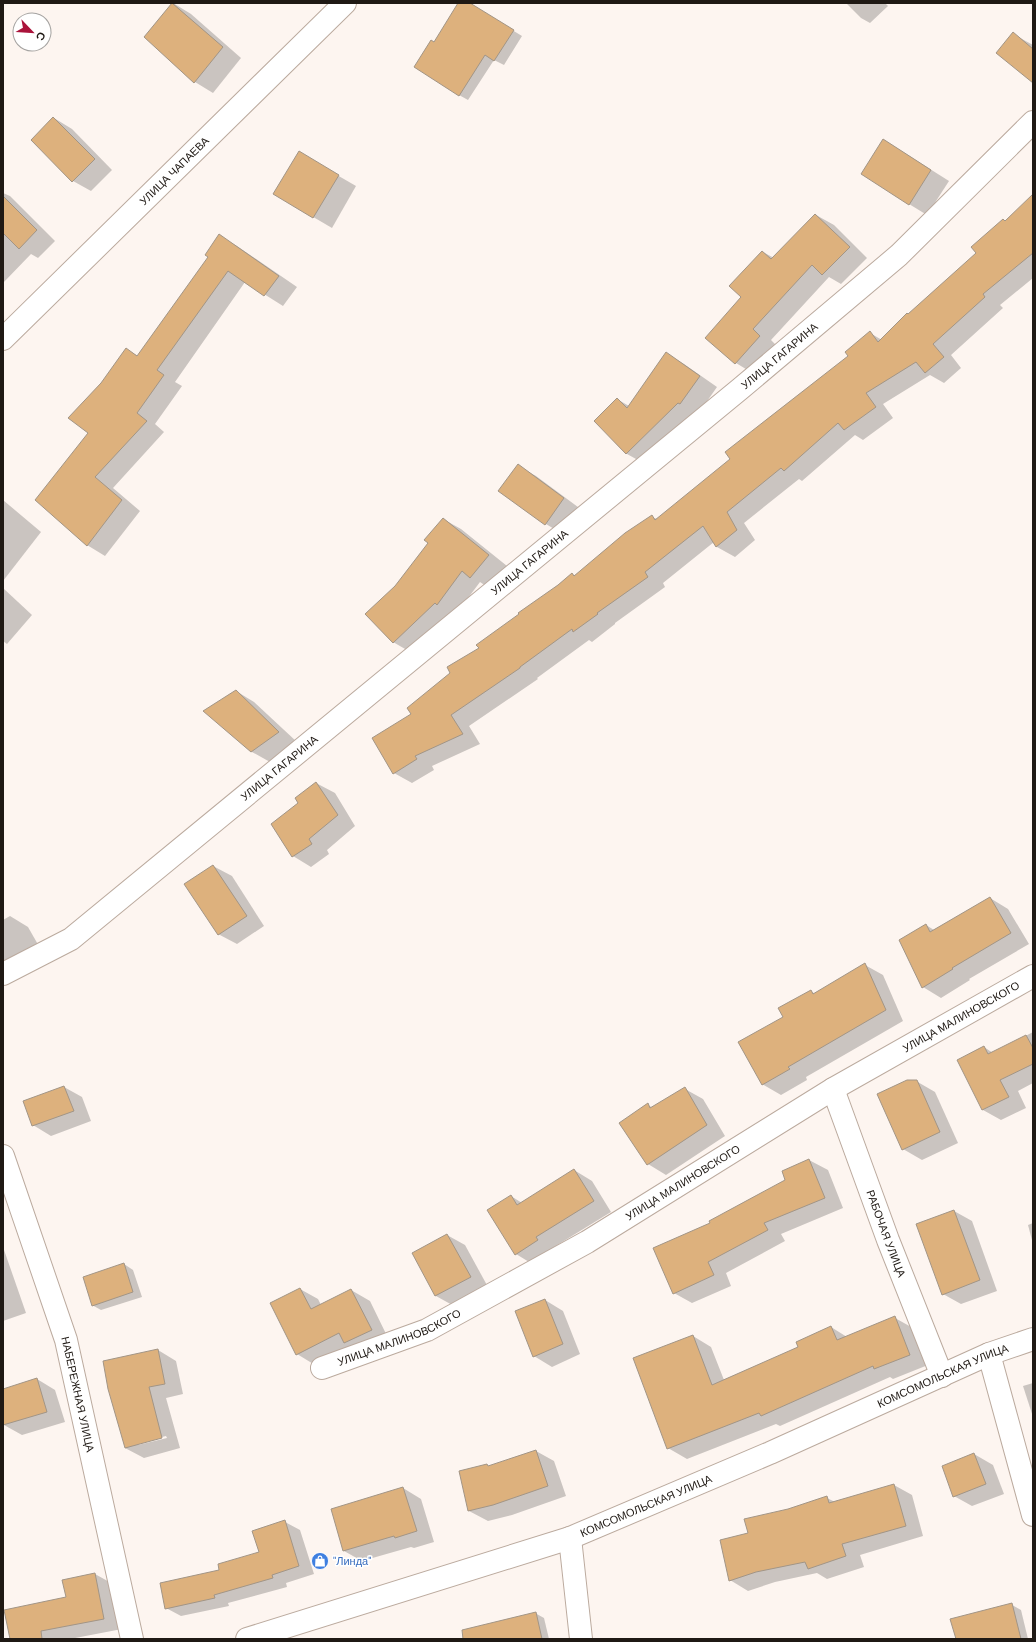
<svg xmlns="http://www.w3.org/2000/svg" width="1036" height="1642" font-family="'DM Sans',sans-serif">
<style>
.shadow{fill:#0003;fill-rule:evenodd}
.building{fill:#ddb17d;stroke:#a29586}
.lines{fill:none;stroke-linecap:round;stroke-linejoin:round}
.minor-casing{stroke:#bbaa9e;stroke-width:24}
.minor{stroke:#fff;stroke-width:22}
.labels{text-anchor:middle;dominant-baseline:central;stroke-width:3;stroke-linejoin:round;paint-order:stroke}
.street-label{font-size:11px;fill:#1f1914;stroke:#fff}
.shop-label{font-size:11px;fill:#366cbe;stroke:#fff;text-anchor:start}
</style>
<rect width="100%" height="100%" fill="#fdf5f0"/>
<g class="shadow">
<path d="M 173,3 L 191,14 L 241,58 L 213,93 L 195,82 L 146,36 Z"/>
<path d="M 459,3 L 468,3 L 522,36 L 504,65 L 494,60 L 468,100 L 459,95 L 434,43 Z"/>
<path d="M 846,3 L 885,3 L 888,6 L 870,23 L 861,18 Z"/>
<path d="M 1013,34 L 1033,45 L 1033,81 Z"/>
<path d="M 54,118 L 72,129 L 112,170 L 91,191 L 73,181 Z"/>
<path d="M 884,140 L 949,181 L 927,215 L 909,204 Z"/>
<path d="M 299,153 L 356,186 L 332,228 L 274,194 Z"/>
<path d="M 3,193 L 10,196 L 55,241 L 38,258 L 31,254 L 3,283 Z"/>
<path d="M 1033,195 L 1033,278 L 1000,305 L 1003,308 L 951,355 L 961,368 L 944,383 L 930,375 L 883,404 L 893,418 L 863,440 L 855,435 L 802,481 L 799,479 L 744,523 L 755,540 L 735,557 L 717,547 L 714,542 L 663,583 L 665,587 L 615,623 L 615,624 L 592,642 L 589,640 L 537,678 L 538,679 L 469,726 L 480,744 L 432,766 L 434,770 L 412,783 L 394,773 L 412,715 L 480,649 L 572,574 L 576,576 L 652,517 L 657,519 L 732,459 L 850,356 L 870,333 L 882,340 L 977,253 Z"/>
<path d="M 816,215 L 834,225 L 867,258 L 841,284 L 829,277 L 771,340 L 778,347 L 754,374 L 736,363 L 707,337 L 742,297 L 763,252 L 774,258 Z"/>
<path d="M 219,236 L 237,246 L 297,287 L 283,306 L 245,282 L 175,382 L 182,386 L 155,424 L 164,432 L 113,488 L 140,511 L 105,556 L 87,545 L 89,433 L 102,384 L 126,349 L 138,356 L 209,257 Z"/>
<path d="M 666,353 L 684,364 L 717,387 L 698,414 L 645,464 L 627,454 L 595,421 L 617,399 L 629,406 Z"/>
<path d="M 518,466 L 536,476 L 582,510 L 564,535 L 546,524 L 500,490 Z"/>
<path d="M 3,500 L 41,532 L 3,581 Z"/>
<path d="M 443,519 L 461,529 L 507,566 L 489,588 L 480,582 L 456,614 L 412,653 L 393,642 L 396,587 L 430,543 Z"/>
<path d="M 3,588 L 32,615 L 7,644 L 3,641 Z"/>
<path d="M 236,691 L 254,702 L 297,742 L 270,762 L 252,752 L 205,711 Z"/>
<path d="M 316,783 L 335,793 L 355,826 L 327,850 L 329,854 L 311,867 L 293,856 L 272,824 L 300,803 Z"/>
<path d="M 213,866 L 232,876 L 264,926 L 237,944 L 218,934 Z"/>
<path d="M 990,898 L 1008,909 L 1029,944 L 969,979 L 970,980 L 941,998 L 923,987 L 926,925 L 934,930 Z"/>
<path d="M 10,916 L 28,927 L 40,948 L 3,968 L 3,920 Z"/>
<path d="M 865,965 L 883,975 L 903,1021 L 806,1077 L 807,1080 L 781,1095 L 762,1084 L 784,1017 L 811,991 L 815,994 Z"/>
<path d="M 1033,1032 L 1033,1083 L 1018,1091 L 1026,1108 L 1001,1120 L 983,1110 L 959,1060 L 984,1047 L 993,1053 Z"/>
<path d="M 916,1081 L 935,1092 L 958,1143 L 922,1160 L 903,1149 Z"/>
<path d="M 64,1087 L 82,1097 L 91,1121 L 51,1136 L 33,1125 Z"/>
<path d="M 685,1089 L 703,1099 L 725,1136 L 666,1175 L 648,1164 L 620,1123 L 648,1105 L 653,1108 Z"/>
<path d="M 809,1160 L 828,1170 L 843,1208 L 781,1234 L 785,1241 L 726,1273 L 731,1286 L 692,1303 L 674,1293 L 711,1223 L 787,1180 Z"/>
<path d="M 574,1170 L 592,1181 L 611,1212 L 554,1247 L 556,1251 L 534,1265 L 516,1254 L 511,1196 L 522,1203 Z"/>
<path d="M 954,1211 L 972,1221 L 997,1291 L 961,1304 L 943,1294 Z"/>
<path d="M 1033,1223 L 1033,1244 L 1028,1225 Z"/>
<path d="M 447,1235 L 465,1245 L 488,1287 L 454,1306 L 436,1296 L 413,1254 Z"/>
<path d="M 3,1247 L 26,1313 L 3,1321 Z"/>
<path d="M 124,1264 L 133,1270 L 142,1297 L 101,1310 L 92,1305 Z"/>
<path d="M 300,1289 L 318,1299 L 321,1305 L 351,1290 L 370,1301 L 389,1340 L 315,1365 L 297,1354 Z"/>
<path d="M 545,1300 L 563,1311 L 580,1354 L 552,1367 L 534,1356 Z"/>
<path d="M 895,1318 L 913,1328 L 928,1365 L 893,1379 L 890,1377 L 780,1426 L 776,1424 L 687,1459 L 668,1448 L 693,1336 L 711,1347 L 724,1380 L 799,1347 L 831,1327 L 847,1337 Z"/>
<path d="M 158,1350 L 176,1361 L 183,1394 L 166,1398 L 180,1448 L 144,1458 L 125,1448 ZM 166,1436 L 167,1438 L 138,1445 L 138,1443 Z"/>
<path d="M 37,1379 L 55,1390 L 65,1422 L 22,1435 L 4,1425 L 3,1390 Z"/>
<path d="M 1033,1383 L 1033,1417 L 1023,1386 Z"/>
<path d="M 536,1451 L 554,1461 L 566,1496 L 512,1515 L 488,1521 L 469,1511 L 487,1465 L 490,1467 Z"/>
<path d="M 974,1454 L 993,1465 L 1004,1494 L 972,1506 L 954,1496 Z"/>
<path d="M 894,1485 L 912,1495 L 923,1536 L 860,1555 L 864,1567 L 827,1579 L 817,1573 L 775,1582 L 748,1591 L 730,1580 L 788,1510 L 827,1498 L 835,1502 Z"/>
<path d="M 403,1488 L 421,1499 L 434,1542 L 414,1548 L 411,1547 L 362,1561 L 344,1551 Z"/>
<path d="M 285,1522 L 300,1530 L 314,1574 L 286,1583 L 287,1587 L 228,1603 L 229,1606 L 181,1616 L 166,1608 L 221,1571 L 260,1553 Z"/>
<path d="M 95,1574 L 113,1584 L 122,1629 L 70,1639 L 11,1639 L 67,1598 Z"/>
<path d="M 1012,1605 L 1021,1610 L 1028,1639 L 957,1639 Z"/>
<path d="M 535,1613 L 544,1618 L 549,1639 L 500,1639 Z"/>
</g>
<g class="building">
<path d="M 172,3 L 223,47 L 194,83 L 144,37 Z"/>
<path d="M 458,3 L 470,3 L 514,30 L 494,61 L 485,55 L 459,96 L 414,67 L 431,40 L 434,42 Z"/>
<path d="M 1013,32 L 1033,49 L 1033,83 L 996,53 Z"/>
<path d="M 53,117 L 95,159 L 72,182 L 31,140 Z"/>
<path d="M 883,139 L 931,170 L 909,205 L 861,174 Z"/>
<path d="M 299,151 L 339,175 L 313,218 L 273,194 Z"/>
<path d="M 1033,194 L 1033,253 L 983,294 L 985,297 L 933,344 L 944,357 L 925,373 L 916,362 L 866,393 L 876,407 L 844,430 L 838,423 L 784,471 L 781,468 L 727,512 L 737,530 L 716,547 L 703,526 L 645,572 L 648,577 L 597,613 L 598,614 L 573,632 L 572,629 L 520,667 L 520,668 L 451,715 L 463,734 L 415,756 L 417,759 L 393,774 L 372,738 L 411,714 L 407,708 L 450,673 L 447,667 L 479,648 L 476,645 L 519,614 L 518,613 L 558,585 L 572,573 L 574,576 L 625,533 L 652,515 L 655,520 L 730,459 L 725,452 L 848,356 L 845,352 L 870,331 L 878,342 L 907,313 L 908,314 L 976,253 L 971,247 L 1003,219 L 1005,221 Z"/>
<path d="M 3,196 L 37,230 L 19,249 L 3,233 Z"/>
<path d="M 815,214 L 850,247 L 822,275 L 812,265 L 753,329 L 760,336 L 735,364 L 705,338 L 741,297 L 729,286 L 762,251 L 771,259 Z"/>
<path d="M 219,234 L 279,276 L 264,296 L 228,271 L 157,370 L 164,375 L 137,413 L 147,421 L 95,477 L 122,500 L 87,546 L 35,500 L 88,433 L 68,418 L 101,383 L 126,348 L 137,356 L 208,257 L 205,255 Z"/>
<path d="M 666,352 L 700,376 L 680,404 L 678,403 L 626,454 L 594,421 L 617,398 L 627,408 Z"/>
<path d="M 518,464 L 564,498 L 545,525 L 498,491 Z"/>
<path d="M 443,518 L 489,555 L 470,578 L 462,571 L 437,605 L 435,603 L 393,643 L 365,614 L 395,586 L 428,543 L 424,540 Z"/>
<path d="M 236,690 L 279,732 L 251,752 L 203,711 Z"/>
<path d="M 316,782 L 338,815 L 309,839 L 312,844 L 292,857 L 271,824 L 298,803 L 295,798 Z"/>
<path d="M 213,865 L 247,916 L 218,935 L 184,884 Z"/>
<path d="M 990,897 L 1011,933 L 952,968 L 953,969 L 922,988 L 899,940 L 926,924 L 930,932 Z"/>
<path d="M 865,963 L 886,1010 L 788,1067 L 790,1069 L 762,1085 L 738,1042 L 783,1017 L 778,1008 L 811,990 L 813,994 Z"/>
<path d="M 1026,1035 L 1033,1048 L 1033,1064 L 1000,1080 L 1009,1097 L 982,1110 L 957,1060 L 984,1046 L 988,1054 Z"/>
<path d="M 907,1080 L 917,1080 L 940,1132 L 902,1150 L 877,1094 Z"/>
<path d="M 64,1086 L 74,1111 L 32,1126 L 23,1101 Z"/>
<path d="M 685,1087 L 707,1125 L 647,1165 L 619,1123 L 648,1103 L 650,1108 Z"/>
<path d="M 809,1159 L 825,1198 L 764,1223 L 768,1230 L 708,1262 L 714,1275 L 673,1294 L 653,1248 L 710,1223 L 709,1221 L 785,1180 L 782,1171 Z"/>
<path d="M 574,1169 L 594,1201 L 536,1237 L 538,1240 L 515,1255 L 487,1210 L 511,1195 L 517,1205 Z"/>
<path d="M 954,1210 L 980,1280 L 942,1295 L 916,1224 Z"/>
<path d="M 447,1234 L 471,1277 L 435,1296 L 412,1253 Z"/>
<path d="M 124,1263 L 133,1292 L 92,1306 L 83,1277 Z"/>
<path d="M 300,1288 L 311,1309 L 351,1289 L 372,1330 L 344,1343 L 339,1333 L 296,1355 L 270,1303 Z"/>
<path d="M 545,1299 L 563,1344 L 533,1357 L 515,1311 Z"/>
<path d="M 895,1316 L 910,1355 L 874,1369 L 873,1366 L 761,1416 L 759,1413 L 667,1449 L 633,1358 L 693,1335 L 712,1385 L 798,1347 L 796,1342 L 831,1326 L 837,1340 Z"/>
<path d="M 158,1349 L 165,1384 L 149,1387 L 162,1438 L 125,1448 L 108,1389 L 103,1361 Z"/>
<path d="M 37,1378 L 47,1412 L 3,1425 L 3,1389 Z"/>
<path d="M 536,1450 L 548,1486 L 493,1505 L 468,1511 L 459,1471 L 487,1464 L 488,1466 Z"/>
<path d="M 974,1453 L 986,1484 L 953,1497 L 942,1466 Z"/>
<path d="M 894,1484 L 906,1526 L 842,1544 L 846,1556 L 808,1569 L 805,1562 L 756,1572 L 729,1581 L 720,1540 L 748,1533 L 744,1519 L 788,1509 L 827,1496 L 829,1503 Z"/>
<path d="M 403,1487 L 417,1531 L 395,1538 L 394,1536 L 343,1551 L 331,1509 Z"/>
<path d="M 285,1520 L 299,1566 L 272,1575 L 273,1578 L 214,1595 L 215,1598 L 165,1609 L 160,1583 L 219,1570 L 218,1564 L 259,1552 L 252,1531 Z"/>
<path d="M 95,1573 L 104,1619 L 41,1631 L 42,1639 L 10,1639 L 4,1610 L 66,1597 L 62,1580 Z"/>
<path d="M 1012,1603 L 1021,1639 L 956,1639 L 950,1619 Z"/>
<path d="M 536,1612 L 542,1639 L 463,1639 L 462,1630 Z"/>
</g>
<g class="lines">
<g class="minor-casing">
<g id="minor">
<path id="s1" d="M 3,339 L 345,3"/>
<path id="s2" d="M 3,974 L 71,939 L 740,389 L 899,255 L 1033,122"/>
<path id="s3" d="M 833,1089 L 888,1240 L 942,1376"/>
<path id="s4" d="M 3,1156 L 66,1340 L 132,1639"/>
<path d="M 989,1354 L 1033,1515"/>
<path id="s5" d="M 322,1368 L 427,1330 L 587,1242 L 833,1089 L 1033,976"/>
<path d="M 570,1538 L 581,1639"/>
<path id="s6" d="M 247,1639 L 570,1538 L 770,1453 L 989,1354 L 1033,1339"/>
</g>
</g>
<use href="#minor" class="minor"/>
</g>
<defs>
<g id="shop-disc" transform="scale(0.9)"><circle r="9.5" fill="#3f7fe0" stroke="#fff"/><path d="M-5-2.5h2.3a2.7 3.5 0 0 1 5.4 0H5L5.5 6h-11ZM-1.5-2.5h3a1.5 2.3 0 0 0-3 0Z" fill="#fff"/></g>
</defs>
<g fill-rule="evenodd">
<use href="#shop-disc" x="320" y="1561"/>
</g>
<g class="labels">
<g class="street-label">
<text stroke="none"><textPath href="#s1" startOffset="240">УЛИЦА ЧАПАЕВА</textPath></text>
<text stroke="none"><textPath href="#s2" startOffset="994">УЛИЦА ГАГАРИНА</textPath></text>
<text stroke="none"><textPath href="#s2" startOffset="670">УЛИЦА ГАГАРИНА</textPath></text>
<text stroke="none"><textPath href="#s2" startOffset="346">УЛИЦА ГАГАРИНА</textPath></text>
<text stroke="none"><textPath href="#s5" startOffset="731">УЛИЦА МАЛИНОВСКОГО</textPath></text>
<text stroke="none"><textPath href="#s5" startOffset="407">УЛИЦА МАЛИНОВСКОГО</textPath></text>
<text stroke="none"><textPath href="#s3" startOffset="154">РАБОЧАЯ УЛИЦА</textPath></text>
<text stroke="none"><textPath href="#s5" startOffset="83">УЛИЦА МАЛИНОВСКОГО</textPath></text>
<text stroke="none"><textPath href="#s6" startOffset="745">КОМСОМОЛЬСКАЯ УЛИЦА</textPath></text>
<text stroke="none"><textPath href="#s4" startOffset="250">НАБЕРЕЖНАЯ УЛИЦА</textPath></text>
<text stroke="none"><textPath href="#s6" startOffset="421">КОМСОМОЛЬСКАЯ УЛИЦА</textPath></text>
</g>
<g class="shop-label">
<text x="333" y="1561">"Линда"</text>
</g>
</g>
<rect width="1036" height="1642" fill="none" stroke="#1f1914" stroke-width="8"/>
<g transform="translate(32 32) rotate(115)"><circle r="19" fill="#ffffff" stroke="#a5a3a1"/>
<path d="M0-3L7 15L0 10L-7 15Z" fill="#aa133a"/>
<text y="-6" font-size="11" font-weight="bold" text-anchor="middle" fill="#1f1914">С</text>
</g>
</svg>
